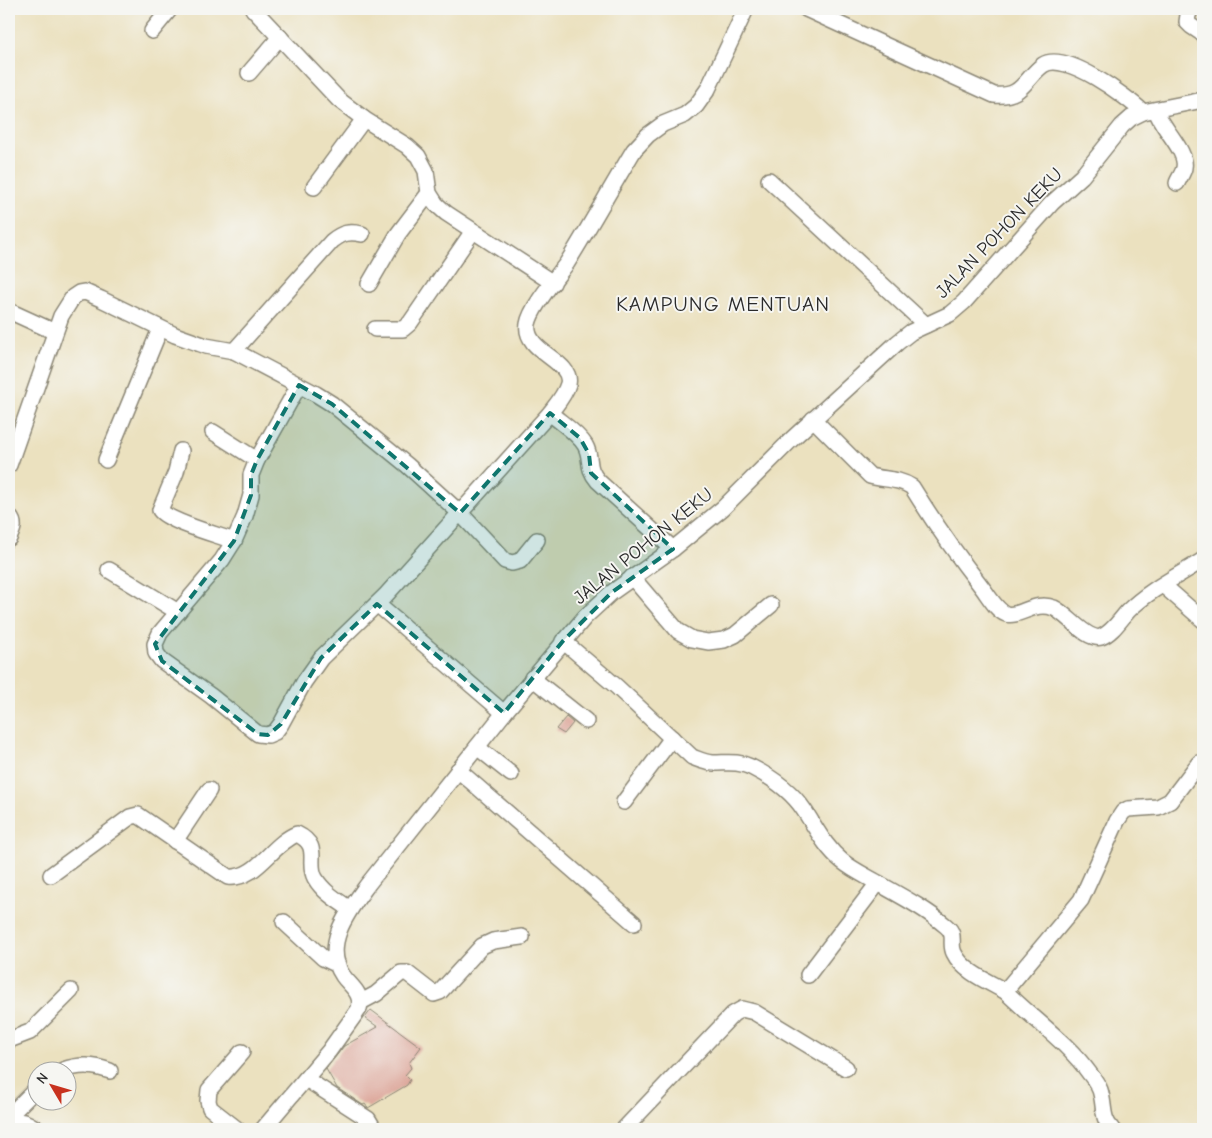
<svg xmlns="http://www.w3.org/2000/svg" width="1212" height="1138" font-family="'Comic Neue',sans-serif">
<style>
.building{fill:#dda79b}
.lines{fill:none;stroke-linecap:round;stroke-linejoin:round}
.minor-casing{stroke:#8b8675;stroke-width:18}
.minor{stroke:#fff;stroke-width:15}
.marked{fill:#0f766e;fill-opacity:0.2;stroke:#0f766e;stroke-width:4;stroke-dasharray:10 6;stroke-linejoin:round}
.labels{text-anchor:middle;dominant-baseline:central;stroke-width:4;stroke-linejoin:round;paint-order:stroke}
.street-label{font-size:19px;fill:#2b2b2b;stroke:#f6f6f2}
.quarter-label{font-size:21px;letter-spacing:1px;fill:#2b2b2b;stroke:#f6f6f2}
</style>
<rect width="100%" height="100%" fill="#f6f6f2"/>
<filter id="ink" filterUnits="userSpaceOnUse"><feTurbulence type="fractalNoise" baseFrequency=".02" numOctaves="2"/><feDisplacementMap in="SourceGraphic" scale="10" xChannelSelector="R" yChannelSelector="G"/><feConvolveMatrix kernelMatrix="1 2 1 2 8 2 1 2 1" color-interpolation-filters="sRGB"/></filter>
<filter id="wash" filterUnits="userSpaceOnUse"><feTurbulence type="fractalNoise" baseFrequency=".0096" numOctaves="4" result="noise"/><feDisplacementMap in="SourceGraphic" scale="20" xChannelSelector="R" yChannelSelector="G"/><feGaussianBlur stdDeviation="1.12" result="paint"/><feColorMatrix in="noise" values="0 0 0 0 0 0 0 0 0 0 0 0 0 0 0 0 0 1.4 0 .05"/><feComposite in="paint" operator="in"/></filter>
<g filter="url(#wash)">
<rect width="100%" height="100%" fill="#ebe1bf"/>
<g id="blocks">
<g class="building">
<path d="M 566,717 L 573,723 L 564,734 L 556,729 Z"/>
<path d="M 371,1010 L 421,1047 L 409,1063 L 411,1068 L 405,1075 L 410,1080 L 407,1085 L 368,1108 L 365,1104 L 363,1105 L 337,1088 L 326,1069 L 344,1046 L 378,1027 L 365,1018 Z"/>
</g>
</g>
</g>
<g filter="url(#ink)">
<use href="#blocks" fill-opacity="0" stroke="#8b8675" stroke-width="1"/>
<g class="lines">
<g class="minor-casing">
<g id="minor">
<path d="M 253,9 L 339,100 L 364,119 L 407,146 L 418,156 L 426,171 L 429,193 L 436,204 L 446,213 L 553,283"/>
<path d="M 806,9 L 994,95 C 1023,98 1024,79 1043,65 C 1065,50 1127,97 1143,112"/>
<path d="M 1191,9 L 1188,15 L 1187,22 L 1191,26 L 1203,34"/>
<path d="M 152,31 L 170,9"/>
<path d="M 249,73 L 280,37"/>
<path d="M 1156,110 C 1161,128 1188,151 1184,168 C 1183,173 1179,178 1177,183"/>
<path d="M 769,180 L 926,325"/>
<path d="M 314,187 L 364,119"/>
<path d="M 369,284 L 398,234 L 429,193"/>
<path d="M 9,311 L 55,332"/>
<path d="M 375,329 L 403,329 L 410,323 L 473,231"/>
<path d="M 234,351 L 332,241 C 342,233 349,231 362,234"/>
<path d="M 299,385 L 257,460 L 251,475 L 251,495 L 245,516 L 234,541 L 222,560 L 160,633 L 155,644 L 156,653 L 162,661 L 211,696 L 258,734 L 268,735 L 275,732 L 281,724 L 304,682 L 321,658 L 385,596 L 550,413 C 556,405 565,395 568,384 C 574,361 523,352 528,324 C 531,307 556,278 567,263 C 590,226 611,188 634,150 L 648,135 L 663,124 L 685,115 L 696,106 L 708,89 L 746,9"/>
<path d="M 550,413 C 561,423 577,432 585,445 C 593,459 585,466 598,481 L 673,549"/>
<path d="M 813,419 L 870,476 C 885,480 898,478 912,487 C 933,521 956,554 981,586 C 988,595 996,610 1006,614 C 1019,618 1035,600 1054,608 C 1067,614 1087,641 1101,637 C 1112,633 1120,620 1128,611 C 1149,590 1178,576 1203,560"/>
<path d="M 213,432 L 257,460"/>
<path d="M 181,451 L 176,472 L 160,510 C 169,522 218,535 234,541"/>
<path d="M 106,460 L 160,329"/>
<path d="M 9,465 L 61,316 L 73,297 L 79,293 L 85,292 L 101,299 L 175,335 L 206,346 L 234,351 L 316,394 L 332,404 L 407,465 L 460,513 L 505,561 L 512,563 L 520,561 L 537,540"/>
<path d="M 9,516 C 16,524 13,529 9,538"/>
<path d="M 109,570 L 178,612"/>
<path d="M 632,577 L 678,631 L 692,639 L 708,642 L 724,640 L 735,635 L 771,605"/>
<path d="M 1163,585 L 1203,620"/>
<path d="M 377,604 L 504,713"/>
<path d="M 563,641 L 617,687 L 692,757 C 700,760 706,763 714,763 C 728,763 738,761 751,767 C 771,777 792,792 804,810 C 816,828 825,847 842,861 C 853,870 866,876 878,883 C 901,896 926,909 946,926 C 957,935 949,943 954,953 C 963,972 989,982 1005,991"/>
<path d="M 532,678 L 586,721"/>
<path d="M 477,747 L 511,774"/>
<path d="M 458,770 L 634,923"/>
<path d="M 624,802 L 672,738"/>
<path d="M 175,841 L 209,790"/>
<path d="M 51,875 L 130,817 L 138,815 L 228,877 C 257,880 271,844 297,834 C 322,846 306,862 315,878 C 323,892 338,901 350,909"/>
<path d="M 284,922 L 323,958 L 338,965"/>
<path d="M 808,975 L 878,883"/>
<path d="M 361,1002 L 376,994 L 401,973 L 407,973 L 434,994 L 440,992 L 482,946 L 493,941 L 522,937"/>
<path d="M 9,1040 L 30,1032 L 71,991"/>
<path d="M 63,1070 C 80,1064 93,1065 110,1071"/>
<path d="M 306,1079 L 368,1119 L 374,1129"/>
<path d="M 9,1116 L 38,1087"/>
<path d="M 9,1125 C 22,1119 25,1121 37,1129"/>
<path d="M 237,1129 L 210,1108 L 208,1101 L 209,1090 L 242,1052"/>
<path d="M 263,1129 L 329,1051 L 359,1009 C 363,993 351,987 343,976 C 321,944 350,909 368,884 L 504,713 L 585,617 L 611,593 L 673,549 L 723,508 L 792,439 L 897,343 L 911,332 L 950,314 L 964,302 L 1052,203 L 1082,176 L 1122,126 L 1131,118 L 1143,112 L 1203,100"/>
<path d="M 624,1129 L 733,1014 L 742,1009 L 754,1012 L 846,1068"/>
<path d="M 1112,1129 C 1101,1118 1105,1105 1100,1090 C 1098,1085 1094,1079 1090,1074 C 1067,1042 1033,1019 1005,991 L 1081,900 L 1117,821 L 1123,812 L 1128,809 L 1158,807 L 1170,801 L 1199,763"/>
</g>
</g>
<use href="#minor" class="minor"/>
</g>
</g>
<path class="marked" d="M 299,385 L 332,404 L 460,513 L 550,413 L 580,438 L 589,454 L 591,473 L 673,549 L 611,593 L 563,641 L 504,713 L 377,604 L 321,658 L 281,724 L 268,735 L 258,734 L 162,661 L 155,644 L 234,541 L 251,495 L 251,475 L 257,460 Z"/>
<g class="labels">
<g class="street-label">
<text transform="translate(999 233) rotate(-46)">JALAN POHON KEKU</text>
<text transform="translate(643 546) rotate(-39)">JALAN POHON KEKU</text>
</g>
<g class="quarter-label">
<text x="723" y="304">KAMPUNG MENTUAN</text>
</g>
</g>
<rect width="1212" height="1138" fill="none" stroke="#f6f6f2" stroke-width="30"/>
<g transform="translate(52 1086) rotate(308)"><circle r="24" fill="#f6f6f2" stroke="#a5a5a2"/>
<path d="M0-4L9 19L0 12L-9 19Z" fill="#c8321e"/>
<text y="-8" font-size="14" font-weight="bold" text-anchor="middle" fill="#2b2b2b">N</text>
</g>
</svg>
